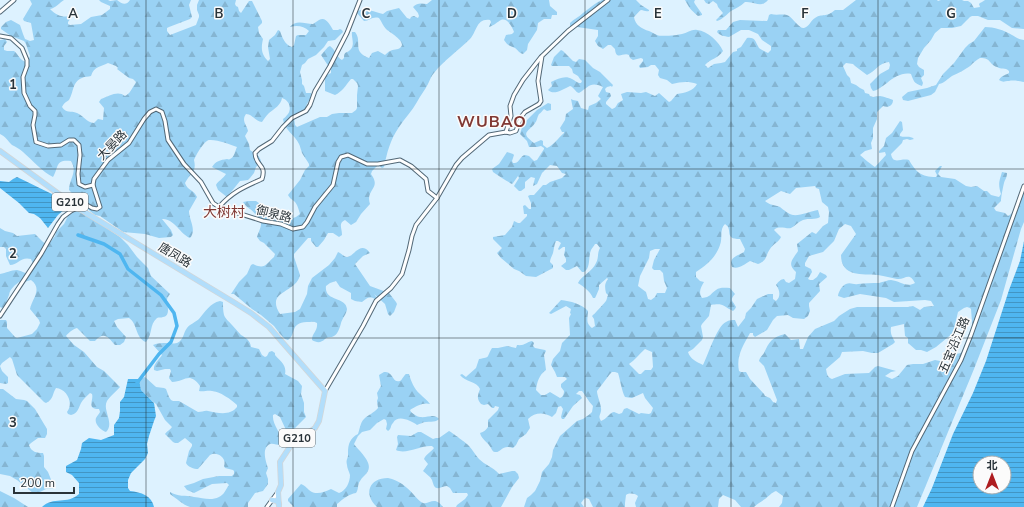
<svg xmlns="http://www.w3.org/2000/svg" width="1024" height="507" font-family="'Nunito Sans','Noto Sans SC',sans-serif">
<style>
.forest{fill:url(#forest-firs);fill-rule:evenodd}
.water{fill:url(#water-rules);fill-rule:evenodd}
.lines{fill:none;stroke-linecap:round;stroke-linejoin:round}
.river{stroke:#4fb6f0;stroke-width:3.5}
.secondary-casing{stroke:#526877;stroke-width:5}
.highway-casing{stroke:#d4d6d7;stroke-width:6}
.secondary{stroke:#fff;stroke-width:3}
.highway{stroke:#b2defb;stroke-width:4.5}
.grid{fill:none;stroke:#293339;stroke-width:1;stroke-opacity:0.55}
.labels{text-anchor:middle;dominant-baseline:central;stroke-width:3;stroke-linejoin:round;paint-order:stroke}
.shield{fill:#fbfbfb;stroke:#686f73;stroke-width:1}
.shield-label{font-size:11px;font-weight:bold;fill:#293339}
.street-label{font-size:12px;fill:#293339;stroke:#fbfbfb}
.quarter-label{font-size:14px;fill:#813934;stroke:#fbfbfb}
.district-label{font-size:16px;font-weight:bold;letter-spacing:1px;fill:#813934;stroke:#fbfbfb}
.grid-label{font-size:13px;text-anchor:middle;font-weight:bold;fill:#293339;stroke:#fbfbfb;stroke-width:3;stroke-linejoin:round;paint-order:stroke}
</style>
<defs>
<pattern id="forest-firs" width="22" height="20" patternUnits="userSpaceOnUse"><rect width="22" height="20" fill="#9ad2f4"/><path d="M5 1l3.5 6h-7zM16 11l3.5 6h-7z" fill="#85b5d2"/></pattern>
<pattern id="water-rules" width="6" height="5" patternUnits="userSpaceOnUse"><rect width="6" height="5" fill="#4fb6f0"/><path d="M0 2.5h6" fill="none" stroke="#4295c3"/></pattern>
</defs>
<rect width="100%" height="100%" fill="#ddf2ff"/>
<g class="forest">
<path d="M 30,0 L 64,0 C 59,3 56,8 50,9 C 56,15 62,18 70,16 L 71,18 L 68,22 L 68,24 L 70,25 L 81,24 L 91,17 L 102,15 L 110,9 L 110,6 L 101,2 L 99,0 L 108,0 L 110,1 L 117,0 C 122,4 126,6 130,0 L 191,0 L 189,5 L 192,17 L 190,19 L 169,27 L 167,28 L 167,31 L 170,35 L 196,25 L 199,17 L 199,15 L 197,10 L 197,5 L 199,0 L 236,0 L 235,4 L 236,6 L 238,7 L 239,11 L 241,13 L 249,1 L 252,1 L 262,21 L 262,23 L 258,27 L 259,33 L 263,39 C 261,48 261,54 268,61 L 270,59 L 268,47 L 269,40 L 275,35 L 278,30 L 280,31 C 282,37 285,45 292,47 L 294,45 L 296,36 L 298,35 L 306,35 L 309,31 C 304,26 297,25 290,27 C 296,19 305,24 313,24 C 315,23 317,21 319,20 C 326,16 330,25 333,30 L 338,30 L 340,29 L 342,30 L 343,32 L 335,40 L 328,41 L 324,47 L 316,55 L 308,59 L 305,63 L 302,65 L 300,72 L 302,80 L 302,84 L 304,86 L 306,93 L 311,93 L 312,95 L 306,106 L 306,111 L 294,118 L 295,125 L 297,127 L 320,117 L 327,117 L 332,114 L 339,113 L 352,113 L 356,110 L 357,108 L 357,95 L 358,86 L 357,83 L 353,79 L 351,79 C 346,85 342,92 335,95 L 325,91 L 325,77 L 327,75 L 331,73 L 331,70 L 321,55 L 328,47 L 330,46 C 336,50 336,57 342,60 L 344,58 C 344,50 347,54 351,49 C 355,44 351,37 352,32 L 355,32 C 363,42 351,51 369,58 L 372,53 L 378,51 L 385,55 C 387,53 388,52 390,51 C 393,49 398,50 400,48 C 408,42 389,32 386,29 C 383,26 382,22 379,18 C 372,16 370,21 364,21 L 356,12 C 364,7 374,12 383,14 L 387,11 L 399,8 L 407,18 L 410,19 L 411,17 L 414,16 L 418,18 L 419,16 L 418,13 L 413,7 C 418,2 422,4 427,4 L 432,0 L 549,0 L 550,6 L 557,12 L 557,15 L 552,15 L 551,19 L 544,19 L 538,23 L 537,30 L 528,44 L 527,50 L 523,54 C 519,53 518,50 515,48 C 509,45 508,46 504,40 L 506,35 L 512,34 L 514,32 C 513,28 507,17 501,20 C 497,22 495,25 489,27 L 491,22 L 490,20 C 476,18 477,32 470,39 C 458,51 444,60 434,73 C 431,76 430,80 428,84 C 425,90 420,96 417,102 C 412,111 405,118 399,127 C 390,140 387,153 384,167 L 382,168 L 378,165 L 372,171 L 371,174 C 382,189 365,189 370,204 L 361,214 L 356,222 L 351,225 L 345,220 C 338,223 342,228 342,235 L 339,237 L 333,233 L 328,233 L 324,240 L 318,247 L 316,247 L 311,241 L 311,238 L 308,238 L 294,254 L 294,257 L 300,275 C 296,294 265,290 280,314 L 295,312 L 300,309 L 307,294 L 308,286 L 312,278 L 329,265 L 335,258 L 338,252 C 341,253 344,257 347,257 C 354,257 360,240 370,253 L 363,256 L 355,264 L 370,286 L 389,293 L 396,302 L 397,304 L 394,312 L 390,316 L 388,314 L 385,304 L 374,294 L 377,298 L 375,299 C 369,296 367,298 362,302 L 355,301 L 351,299 L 351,293 L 340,287 L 336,281 L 330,283 L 326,286 C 324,302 346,296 347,309 C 347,313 342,319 341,323 C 340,327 338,334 334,336 C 331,338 329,336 325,339 C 321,343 317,343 312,340 C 312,333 318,331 317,323 C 314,321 311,322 307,322 C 289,323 297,334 288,340 L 285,339 L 280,334 L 274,326 L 261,315 L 252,309 L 234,294 L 231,294 L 239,282 L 247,274 L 251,265 L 253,264 C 265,270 266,264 274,257 L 275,254 L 264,243 L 260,241 L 257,237 C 258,233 261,228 261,224 C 261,222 259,221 258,219 C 253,208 248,210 243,202 L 248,201 L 256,201 L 263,206 L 280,211 L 293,218 L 296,217 L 300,214 C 299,210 297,204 295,202 C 292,199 290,199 288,195 L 300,180 L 305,170 L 309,166 L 309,164 C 307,160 304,157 302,153 C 301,150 300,146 299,144 C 295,135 284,130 283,119 C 285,118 286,116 288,114 C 292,108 289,100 282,98 C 281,105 274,109 269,113 C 266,116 264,119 262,122 C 255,121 252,114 246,114 C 241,121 247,125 248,131 L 245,136 L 249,144 L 250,150 C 254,153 261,156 261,162 L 256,167 L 254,173 L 250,178 L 248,180 L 240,181 L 227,197 L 218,190 L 216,185 C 218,181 223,179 226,174 L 212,167 C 216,161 220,160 227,159 C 228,159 229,160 230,159 C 234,158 235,151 237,147 C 232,145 216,139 209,140 C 204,141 196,155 194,160 C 197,173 190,173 185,183 C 187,190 194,190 197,197 L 189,211 C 189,220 197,230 190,238 C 180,234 174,218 162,219 L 171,230 L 173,235 L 171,237 L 159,238 L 145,234 L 123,232 L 100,216 L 95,215 L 91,212 L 80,202 L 69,190 C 69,179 78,172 71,161 C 55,159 59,167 53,177 C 44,173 31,159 23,152 C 20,149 16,147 12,145 C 8,141 5,136 0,134 L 0,40 L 1,40 L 5,39 L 7,42 L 4,46 L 4,50 L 7,51 L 14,51 C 19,55 20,61 27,62 L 28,61 L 30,56 L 26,44 L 24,41 L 11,36 L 1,29 L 1,27 L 6,22 L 11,20 L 20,25 L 23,34 L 25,39 L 30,41 L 34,40 L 31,23 L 24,21 L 23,19 L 32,4 ZM 108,63 L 116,66 L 118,68 L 117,69 L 129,78 L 133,79 L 136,82 L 135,84 C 132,88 130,94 125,96 C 118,90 109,96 101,99 L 99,102 L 104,108 L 103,120 L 98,119 L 94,123 C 86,122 84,116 77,113 C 70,110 67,114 62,107 C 64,103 66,102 69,100 C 74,92 72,82 82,78 C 85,76 88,77 91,76 C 94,66 101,67 108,63 Z"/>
<path d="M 602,0 L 636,0 L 641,5 L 649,10 L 649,11 C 645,12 644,10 641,10 C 639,11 636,15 634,17 C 635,25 642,29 649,31 C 652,32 654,34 657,35 C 661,37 678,35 682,34 C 687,33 692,29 697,30 C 708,31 719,42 723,51 C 719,58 710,59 705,65 L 708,68 L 714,64 L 721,63 L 725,62 L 733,52 L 737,51 L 737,49 L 741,47 L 747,38 C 756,37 755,42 759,48 C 761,50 765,51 768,53 L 771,50 L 771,46 L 762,40 L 758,34 L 749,30 L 741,30 L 729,37 C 724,36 720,36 717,32 L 718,30 L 726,30 L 733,22 L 740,20 L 767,21 L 768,19 L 769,15 L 771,14 C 777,16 784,13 789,16 C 793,19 800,29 804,28 C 809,27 811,20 815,18 C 822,13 826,18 835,10 L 843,10 L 856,0 L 937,0 L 938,1 L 941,0 L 962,0 L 964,1 L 968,1 L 971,3 L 974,8 L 980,7 L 979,4 L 980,3 L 982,2 L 985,0 L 1024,0 L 1024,29 L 1012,28 L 1000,20 L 988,20 L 978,16 L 972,16 L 970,17 L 961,26 L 952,28 L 941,28 L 935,33 L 931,40 L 924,48 L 918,58 L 917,64 L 919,67 L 924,70 L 924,75 L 921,78 L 923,83 L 922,86 C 914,83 914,82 911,74 C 903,72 894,77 887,83 C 882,86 879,90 873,91 L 871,88 L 870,84 L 880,74 L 889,69 L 890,65 L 889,62 C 878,63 876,71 867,75 L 855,66 L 853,64 L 846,63 L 843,66 L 847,75 L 850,78 L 851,83 L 856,85 L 860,88 L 864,90 L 865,93 L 869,94 L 870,96 C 874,98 876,96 880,96 C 882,96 891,99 893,100 C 893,106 888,108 883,106 L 877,112 L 877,119 L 873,128 L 873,138 L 871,143 L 872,149 L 865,151 L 860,155 C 862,157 873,166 875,167 L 886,155 L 885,152 L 879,153 L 879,151 L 884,146 L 886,138 L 892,133 L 900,121 L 902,122 L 903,130 L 900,134 L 900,136 C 905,138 910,135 914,139 L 910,140 L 907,139 L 903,140 L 902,143 L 891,154 C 893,165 900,158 909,160 C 916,172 921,177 936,177 L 937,175 L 935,171 L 940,166 L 942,166 L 938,174 L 941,177 L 955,179 L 966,186 L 971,187 L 977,186 L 984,191 L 987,191 L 991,195 L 999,197 L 1001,194 C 998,184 999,182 1002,172 L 1007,173 C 1007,178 1005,179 1004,183 C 1003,187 1001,197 1001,201 L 994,208 L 996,211 L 1005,213 L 1008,216 C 1017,211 1013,207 1018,200 C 1019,197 1022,194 1024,192 L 1024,222 L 1021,229 L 1001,300 L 974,369 L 917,507 L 779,507 L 782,503 L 783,496 L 776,491 C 771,493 769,496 765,499 C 761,502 758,503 754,507 L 741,507 L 735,500 L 723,495 L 719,499 L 718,507 L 636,507 L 635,503 L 638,496 C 634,493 629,493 626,495 L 625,503 L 625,507 L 593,507 L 589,499 L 586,498 L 584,499 L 581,503 L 584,507 L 524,507 L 527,498 L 531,495 L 535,491 L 540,481 L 542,472 L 549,464 L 552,457 L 553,450 L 560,436 L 577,421 L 583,419 L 590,414 L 592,412 L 593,406 C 588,401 586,396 582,391 L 579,391 L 576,394 L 580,395 L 582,398 L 573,406 L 564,419 L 562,419 L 561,417 L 563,409 L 561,406 L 558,407 L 556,413 L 552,417 C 544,412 535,412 528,419 L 530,428 L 526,434 L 519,439 L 516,445 L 513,448 C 502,444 501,453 495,452 C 493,452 492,450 491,448 C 488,442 482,440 480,433 C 484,432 486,430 488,427 L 488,420 L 498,410 L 499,407 L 495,406 L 494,408 L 492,408 L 488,404 L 484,405 L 481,404 C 476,398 478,395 480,389 C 477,381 465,382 460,375 L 462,374 L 466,377 L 467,376 L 476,368 L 479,359 C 491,357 486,358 492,348 L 498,348 L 507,346 L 516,348 L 517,345 C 525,346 526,342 532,341 L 534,343 L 533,346 L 535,348 L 545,350 L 546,351 L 544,355 L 545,362 L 546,370 C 539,375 537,382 536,390 L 541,395 L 545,395 L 550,392 L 560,398 C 563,397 564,394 564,391 L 561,387 L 561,384 L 567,379 L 565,377 L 557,377 L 555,372 L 551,365 L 553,359 L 560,351 L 562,343 L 570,335 L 569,318 L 571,314 L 570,313 L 571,309 L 566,306 L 551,314 L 549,313 L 550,312 L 561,300 C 570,301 582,304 588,311 C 588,318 585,323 592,328 L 595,326 L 594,319 L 592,316 C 594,315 605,302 606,301 C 607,299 607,297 608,295 L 606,293 C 605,288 604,284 608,279 L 607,278 L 599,285 L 599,289 L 596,296 L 595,298 L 593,298 C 590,291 584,287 578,283 C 581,276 592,272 596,263 C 599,258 597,253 600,248 L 597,244 L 595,244 C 594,246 592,248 591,250 C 588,257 591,268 584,272 L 582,272 L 577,266 L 569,270 L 566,270 L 561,266 L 566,262 L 566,259 L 564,255 L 565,250 L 565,247 L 563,247 L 559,250 L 558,249 L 561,243 L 558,241 L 556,241 C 554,245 554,249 553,253 C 552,256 550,259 550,262 L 553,265 L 553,268 L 536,277 L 526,276 L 519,271 L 514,269 L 501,258 L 497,253 L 502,248 L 493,239 L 493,237 L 505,235 L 512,227 L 514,221 L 518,223 L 520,223 L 527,216 L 527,214 L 524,214 L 523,206 L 525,205 L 529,209 L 531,209 L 531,203 L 528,196 L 530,195 L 534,195 L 543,185 L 546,185 L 550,182 L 562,178 L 566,174 L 562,173 L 557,166 L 550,165 L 542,173 L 537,184 L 533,186 L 535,178 L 531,177 L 525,182 L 525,188 L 521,191 L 519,191 L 514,186 L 519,178 L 518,176 L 513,183 L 512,184 C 505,180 499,176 493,172 L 492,169 L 499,164 L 507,152 L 513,154 L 514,155 L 512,161 L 513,163 L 515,163 C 520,162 520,156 525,155 L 529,156 L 534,161 L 537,160 L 544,149 L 544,148 L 541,146 L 537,147 L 529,147 L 527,141 L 520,134 L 523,124 L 537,110 L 548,103 L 551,104 L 551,110 L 547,111 L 544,109 C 544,109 540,114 539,114 C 537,117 537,121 535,123 C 529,132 519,132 534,143 L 541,140 L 543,141 L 543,145 L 547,148 C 554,145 558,138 564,133 L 564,132 L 562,132 L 560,128 L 565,120 L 566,114 L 573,109 L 571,99 L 573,100 L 578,101 L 581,108 L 588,110 L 589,106 L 596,103 L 601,99 L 598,96 L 603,87 C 590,81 589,87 579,93 C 575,92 574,87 570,86 C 563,89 554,96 548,90 L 552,86 L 551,82 C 558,79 565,75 572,79 C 576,81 577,83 581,83 L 582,81 L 580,79 L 578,76 L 573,73 L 572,69 L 569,66 L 552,66 L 551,65 L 554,57 L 561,50 L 563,51 L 573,61 L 576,62 L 579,59 L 585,60 L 593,68 L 600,72 L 613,85 L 612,87 L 611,86 L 607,87 L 605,89 L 606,92 L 610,93 L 611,96 L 606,102 L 606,104 L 612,109 C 616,108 616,106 618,103 L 623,100 L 621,94 L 627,92 L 641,93 L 646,92 L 655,96 L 659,93 L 669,102 L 671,101 L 677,94 C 685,93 693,91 697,84 C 688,81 681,82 672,84 L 667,80 L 660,78 L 658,75 L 659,70 L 655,65 L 651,65 L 648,67 L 640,68 L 639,66 L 643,61 L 643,59 L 641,58 L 633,60 L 630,58 L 629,55 C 623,52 616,61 615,49 L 611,45 L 608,45 L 603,49 L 598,46 L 595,41 L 598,36 L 598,30 L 570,26 L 570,23 C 574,19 579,17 583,13 C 590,8 595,3 602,0 ZM 815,186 L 816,188 L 819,189 L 822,202 L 828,207 L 829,212 L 828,223 L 823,226 L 816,234 L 812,232 L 797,244 C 797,245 798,250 798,251 C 797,253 795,255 794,257 C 789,264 791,267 796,272 L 795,279 L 789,283 L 786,282 L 784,279 C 781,279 778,282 776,285 C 780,290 781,297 776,301 L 773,299 L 773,294 L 768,294 L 757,299 L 751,308 L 746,313 L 745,318 L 738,327 L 735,320 C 732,320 729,320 726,322 C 717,326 708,355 703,365 C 697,362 690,359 688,352 L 693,349 L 702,340 L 703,337 L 701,326 L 702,324 L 709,316 L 711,305 C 724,303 722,306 733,311 L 735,309 L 736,307 C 733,300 729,301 735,294 L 730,288 C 725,288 720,287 716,290 C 710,294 711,297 702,298 C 698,292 701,287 704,282 L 700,281 L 696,277 L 696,272 C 707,265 716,257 720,245 C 723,238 719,230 725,224 C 734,230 723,239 740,239 L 745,249 L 744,252 C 738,256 728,257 732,267 C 738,270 745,264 750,261 L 758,264 C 768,260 765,256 770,249 C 773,244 779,242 781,237 L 774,230 C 778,225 786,229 791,228 C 795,226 798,222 803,220 C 809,218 815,220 820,217 L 818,210 C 811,211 800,216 793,215 C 788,214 784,210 780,207 C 775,205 769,205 765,201 L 781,191 L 790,194 L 796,188 ZM 845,224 L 851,226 L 856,234 L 841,255 C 841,277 862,274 878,275 C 885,276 891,278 897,279 C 905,280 909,271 915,283 C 907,288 900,281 891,280 C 888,280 883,282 879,283 C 872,283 865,283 858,284 C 853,285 851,282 846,284 C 842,285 838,293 838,296 L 844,298 L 860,294 L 886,298 L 894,302 L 925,300 L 931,301 L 934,306 L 924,307 L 920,310 L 913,306 L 908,307 L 857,307 L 850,309 L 839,316 L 834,321 L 815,329 L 808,337 L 803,349 L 800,349 L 799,339 L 791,340 L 785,334 C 772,337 769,342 764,353 C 762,356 760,357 759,361 L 764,366 L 777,400 L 776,403 L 773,402 L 770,398 L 765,396 L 764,394 L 750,379 L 746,372 L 741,372 L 739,371 C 736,356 743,346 750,333 L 753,333 L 753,335 L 755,337 L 767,330 L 773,320 L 777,316 L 788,315 L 793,318 L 804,319 L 808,316 L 810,311 L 809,306 L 809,303 L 820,291 L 819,284 L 827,277 L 826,275 L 820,272 L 817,277 L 813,280 L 810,280 L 808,279 L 812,272 L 811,269 L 805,266 L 805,263 L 809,256 L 823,252 L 834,241 L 839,229 ZM 655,249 L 660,249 L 654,260 L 652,268 L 654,270 L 660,270 L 663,273 L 664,281 L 667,288 L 665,293 L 657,293 L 655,297 L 651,300 L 648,299 L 646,292 L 638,286 L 640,276 L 649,258 L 650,251 ZM 967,307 L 970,308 L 971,309 L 973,335 L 968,345 L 961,353 L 956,354 L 948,365 L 943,365 L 940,361 L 935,360 L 923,364 L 913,364 L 907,365 L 898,376 L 892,379 L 885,376 L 891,372 L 896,371 L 878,366 L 875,367 L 869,373 L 845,374 L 832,379 C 827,377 827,374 826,369 L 840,357 L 842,352 L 863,351 L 872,353 L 878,353 L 893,344 L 895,342 C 892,336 890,334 891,327 L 904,324 L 905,336 L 908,338 L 908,343 L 916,350 L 921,350 L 927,352 L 936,347 L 953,333 L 958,312 L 964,308 ZM 645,349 L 652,352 L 653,367 L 651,370 L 645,370 L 641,374 L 639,374 L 629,364 C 635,360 639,354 645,349 ZM 612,372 L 615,372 L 618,373 C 620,379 622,392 625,397 L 632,398 L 643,393 L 645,398 L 653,408 L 651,413 L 649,414 L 641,413 L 639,414 L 627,408 L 624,409 L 622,413 L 619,414 L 614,412 C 609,413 607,419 601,421 C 598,416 600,416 601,411 C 602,406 597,396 597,391 L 610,374 Z"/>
<path d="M 685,0 L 695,0 L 694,2 L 695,4 L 702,14 L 702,15 L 698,16 C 690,9 690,9 685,0 Z"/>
<path d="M 704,0 L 768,0 C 760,9 756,1 745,2 C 741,6 736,8 731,11 C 726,15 723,19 717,21 L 716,20 L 723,13 L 718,7 L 717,4 L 713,1 L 709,4 L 706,3 Z"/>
<path d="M 985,27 C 994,27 1004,30 1012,35 C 1017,38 1018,39 1024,40 L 1024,82 C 1020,81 1013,80 1009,81 C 1004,81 1004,83 999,80 C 1002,75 1006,75 1009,73 L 1009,71 C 1005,67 1001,70 997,67 C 988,64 992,58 980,58 C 976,60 973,63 970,66 C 966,69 957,74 952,76 C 947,79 945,83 939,84 L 935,92 L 931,95 L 908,101 L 903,100 L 902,97 L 908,92 L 927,88 L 936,85 L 943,74 L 954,63 L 965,48 L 969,44 L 974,41 Z"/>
<path d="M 75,211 L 84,213 L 120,237 L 128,245 L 137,257 L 148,268 L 151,276 L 170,294 C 169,296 167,297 167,300 C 167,305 171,316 163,317 C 161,318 159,317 157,318 C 149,325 153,334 146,342 C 135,338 138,324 129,318 L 118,319 L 114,321 L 117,327 L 126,337 L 124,342 L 120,345 L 115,345 C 108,337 104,331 95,341 L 90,341 L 77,328 C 73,329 68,333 66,336 L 74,345 L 84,352 L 97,367 L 104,371 L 120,387 C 116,392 110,396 107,401 C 102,410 115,423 106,432 C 101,430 94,424 96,418 C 97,416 99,414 100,412 L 99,409 C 86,409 94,400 92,394 L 90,393 C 87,396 83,399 81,403 C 78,409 78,413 71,415 L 68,414 L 67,412 C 74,403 67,389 56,388 C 52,394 54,399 46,403 L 44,402 L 17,375 L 12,359 L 10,357 L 2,363 L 0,366 L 2,371 L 8,377 L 8,383 L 6,384 L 0,383 L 0,320 L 6,320 L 7,322 L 7,328 L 15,337 L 17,338 L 32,334 L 37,329 L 40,323 L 39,320 L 30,309 C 32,299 43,289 31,280 L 24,282 L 19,282 C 15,285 10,289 9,295 C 7,299 7,303 5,307 L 2,308 L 0,307 L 0,274 C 6,273 11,270 17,270 C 22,271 26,274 31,274 L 33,264 L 31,259 C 21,256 18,265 10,265 L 6,256 L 6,249 L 4,247 L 0,247 L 0,228 L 5,231 L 13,233 L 17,236 L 35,234 L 43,242 L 47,245 L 49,244 L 55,236 L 56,232 L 64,224 L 68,216 Z"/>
<path d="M 220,301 L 223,302 C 223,307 223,311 224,315 C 226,320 229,321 232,325 C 235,328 238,332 241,335 C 246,338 250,340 251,347 L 259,349 L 262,355 L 265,357 L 267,356 L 269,352 L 272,351 L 275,353 L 275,355 C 280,361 287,365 285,374 L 298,381 L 302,386 L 301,394 L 304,403 L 304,412 L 306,417 L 291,432 L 288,432 L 286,430 L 280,417 L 275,414 L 273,415 C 272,425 282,433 282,443 L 280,445 C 277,445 273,443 270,444 C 261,448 266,462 268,468 L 266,473 L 268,479 L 268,484 L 263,491 L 255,493 L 248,503 L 248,507 L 190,507 C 183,505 176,498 170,494 L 170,492 C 178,497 185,495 194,497 C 203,498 211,501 219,497 C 224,495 226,489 229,485 L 227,483 L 212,484 L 194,493 L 187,490 L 184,486 L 194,483 L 203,479 L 219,476 L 232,476 L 234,474 L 234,471 L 233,470 L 225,468 L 224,466 C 227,458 217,451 210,455 L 198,469 C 194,469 188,467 186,463 L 189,451 L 192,446 L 192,444 L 185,438 L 178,443 L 175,443 L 173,442 L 165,434 C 167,431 170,430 172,427 L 165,420 L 156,404 L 150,399 L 141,390 L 139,379 L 145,377 L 156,387 L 164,388 L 166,389 L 169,397 L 171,400 L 173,401 L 179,401 L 198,412 C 202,412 205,410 208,411 C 218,413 230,416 237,407 L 237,405 C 232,400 219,391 212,391 C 207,390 204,392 199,391 L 200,386 C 189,371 185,382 172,382 L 169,378 L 171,371 L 170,369 L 165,369 L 157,371 L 154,370 C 153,364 159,360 162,355 L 153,345 C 158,343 162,343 168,343 C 171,343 174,344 177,343 C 184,340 183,333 187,328 C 190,324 196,322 199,319 C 205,312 210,303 220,301 Z"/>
<path d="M 384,372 C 386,372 388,372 390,374 C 393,376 394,383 400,381 C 402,380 404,375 406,374 L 409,374 C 411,381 414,389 420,394 C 424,398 427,400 430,404 C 424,402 416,406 410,410 L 411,412 C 414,414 417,417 420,417 C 428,418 434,413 439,419 C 435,423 432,421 426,422 C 423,422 420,424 417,425 C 411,421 398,414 393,423 C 390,426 392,428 388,431 L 386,429 L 387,424 L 386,420 L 384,419 L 377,423 L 370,430 L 362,432 L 358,436 L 354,444 C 358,450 373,462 368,471 C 366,475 362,477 360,481 C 357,485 359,489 356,493 C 349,494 343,499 337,504 L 337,507 L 294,507 L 288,501 L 288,499 L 301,484 C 304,485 306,487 309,490 C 316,496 324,492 331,489 L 339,493 C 346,491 350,482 350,475 C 349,471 347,468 347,465 C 346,460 347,460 348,456 C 348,455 348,454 348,453 C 348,444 350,438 358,434 C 360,429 360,423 364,419 C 368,415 374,413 378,408 L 377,401 L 378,398 L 377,393 L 381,386 L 379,375 Z"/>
<path d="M 0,389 L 3,389 L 16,399 L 24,400 L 27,401 L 35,409 L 47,429 L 47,434 L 45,438 L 38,438 L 31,443 L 29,445 C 31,452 37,453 43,453 L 44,456 L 44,467 L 48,472 L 54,487 L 53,489 L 46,489 L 38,493 L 33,493 L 17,480 L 10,476 L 0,474 Z"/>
<path d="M 449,431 C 451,432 468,444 469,446 C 473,450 475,455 479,459 C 485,465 493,467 499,474 L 512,471 L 515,471 L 518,474 L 519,478 L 512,487 L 501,507 L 456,507 L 457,505 L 465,499 L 468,495 L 467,493 L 453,493 L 450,488 L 447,486 C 444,486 439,489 437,488 C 434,488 433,483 432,480 C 430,476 426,474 423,471 L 428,464 L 424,459 C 426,454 431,452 434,448 L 432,446 C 421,445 406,455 396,450 L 398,444 L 397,437 L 398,435 L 411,436 L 418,432 L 421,432 L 433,439 L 436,438 L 439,438 Z"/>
<path d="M 388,478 C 399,480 407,487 414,495 C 416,497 418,500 421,502 C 429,507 433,494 443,507 L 377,507 C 363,494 369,478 388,478 Z"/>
<path d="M 0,491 L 14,498 L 28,507 L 0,507 Z"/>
</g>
<g class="water">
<path d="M 17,177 C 29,183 40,188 52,194 L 55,193 L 58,196 L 65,209 L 58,215 L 48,228 L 40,218 L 34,214 L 29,213 L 19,203 L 0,188 L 0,181 L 9,182 L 13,179 Z"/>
<path d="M 1024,241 L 1024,507 L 923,507 L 932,488 L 953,434 L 973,393 L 986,361 L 1009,290 L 1020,261 ZM 980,463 L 1004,463 L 1004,487 L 980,487 Z"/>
<path d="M 128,379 L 139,379 L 141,390 L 154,403 L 156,416 L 154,421 L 149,436 L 147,444 L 148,453 L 145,459 L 131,473 L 128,480 L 128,488 L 130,491 C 141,492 152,496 154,507 L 42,507 C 53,496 67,505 79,494 L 79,483 L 72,475 L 66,472 L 66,466 L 77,460 L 81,449 L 82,443 L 89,438 L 101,440 L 114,435 L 114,425 L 119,418 L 120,411 L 120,402 L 124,397 Z"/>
</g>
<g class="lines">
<path class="river" d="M 78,235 L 104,244 L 120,254 L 128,269 L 161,295 L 174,313 L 177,326 L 171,342 L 159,354 L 137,383"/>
<g class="secondary-casing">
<g id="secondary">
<path d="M 0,12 L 14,0"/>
<path d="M 0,36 L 11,38 L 22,48 L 27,60 L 27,66 L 23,77 L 24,93 L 30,106 L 35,111 L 35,115 L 33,125 L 36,142 L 48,146 L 61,145 L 69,140 L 74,140 L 79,145 L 80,155 L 78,174 L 79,184 L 85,187 L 93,185"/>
<path d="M 506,132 L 511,116 L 510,106 L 514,95 L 523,80 L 541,57"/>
<path d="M 219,207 C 232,192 244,187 262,179 C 267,164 255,166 255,153 L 259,149 L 272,141 L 283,127 L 292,118 L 306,111 L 310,105 L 315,91 L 330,66 L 347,33 L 360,0"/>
<path d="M 0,316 L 41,254 L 58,224 L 63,217 L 71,211 L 85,204 L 92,208 L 97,209 L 100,207 L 93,185 L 94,179 L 108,160 L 129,143 L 144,119 L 150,112 L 156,109 L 162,112 L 165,121 L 168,140 L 184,164 L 201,182 L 213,203 L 219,207 L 263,221 L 281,224 L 293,229 L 303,227 L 307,222 L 315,207 L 333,185 L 338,162 L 341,157 L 348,155 L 367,164 L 378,164 L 400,160 L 411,166 L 426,179 L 428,191 L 437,198"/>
<path d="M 325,391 L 363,326 L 376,301 L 391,288 L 402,274 L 409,250 L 412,236 L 416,225 L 437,198 L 456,165 L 462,158 L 489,135 L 506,132 L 510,133 L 516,131 L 521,117 L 525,112 L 539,104 L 541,101 L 538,81 L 542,56 L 568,31 L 608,0"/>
<path d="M 267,507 L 278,492"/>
<path d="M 892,507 L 912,451 L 961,360 L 971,335 L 1024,186"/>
</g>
</g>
<g class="highway-casing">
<g id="highway">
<path d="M 0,151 L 78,208 L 235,303 L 251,313 L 269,327 L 325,391 L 319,421 L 315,428 L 311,431 L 302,434 L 293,442 L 280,462 L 281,485 L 278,492 L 279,507"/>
<path d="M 272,500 L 277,501 L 279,504"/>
</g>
</g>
<use href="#secondary" class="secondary"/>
<use href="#highway" class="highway"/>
</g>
<path class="grid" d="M 146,0 L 146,507M 293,0 L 293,507M 439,0 L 439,507M 585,0 L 585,507M 731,0 L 731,507M 878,0 L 878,507M 0,169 L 1024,169M 0,338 L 1024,338"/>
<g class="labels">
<g class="shield">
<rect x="52" y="193" width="36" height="18" rx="3"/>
<rect x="279" y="429" width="36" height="18" rx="3"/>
</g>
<g class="shield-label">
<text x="70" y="202">G210</text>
<text x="297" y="438">G210</text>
</g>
<g class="street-label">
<text transform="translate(112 145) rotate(-46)">大晏路</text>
<text transform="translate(274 214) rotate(14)">御泉路</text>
<text transform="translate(175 255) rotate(31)">唐凤路</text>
<text transform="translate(954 345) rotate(-67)">五宝沿江路</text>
</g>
<g class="quarter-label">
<text x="224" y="212">大树村</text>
</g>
<g class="district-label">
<text x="492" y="122">WUBAO</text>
</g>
</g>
<g class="grid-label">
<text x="73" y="18">A</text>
<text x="219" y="18">B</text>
<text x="366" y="18">C</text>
<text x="512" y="18">D</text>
<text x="658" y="18">E</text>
<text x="805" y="18">F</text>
<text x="951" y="18">G</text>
<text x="13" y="89">1</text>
<text x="13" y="258">2</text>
<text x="13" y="427">3</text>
</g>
<g transform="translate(992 475)"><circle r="19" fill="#fbfbfb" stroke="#a7abad"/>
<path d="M0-3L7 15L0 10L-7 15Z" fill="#ae1d20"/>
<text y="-6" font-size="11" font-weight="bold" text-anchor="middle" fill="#293339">北</text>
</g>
<path d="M14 487v6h60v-6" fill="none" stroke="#293339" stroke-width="2"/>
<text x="20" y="487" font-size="12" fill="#293339" stroke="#fbfbfb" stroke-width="3" paint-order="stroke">200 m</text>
</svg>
